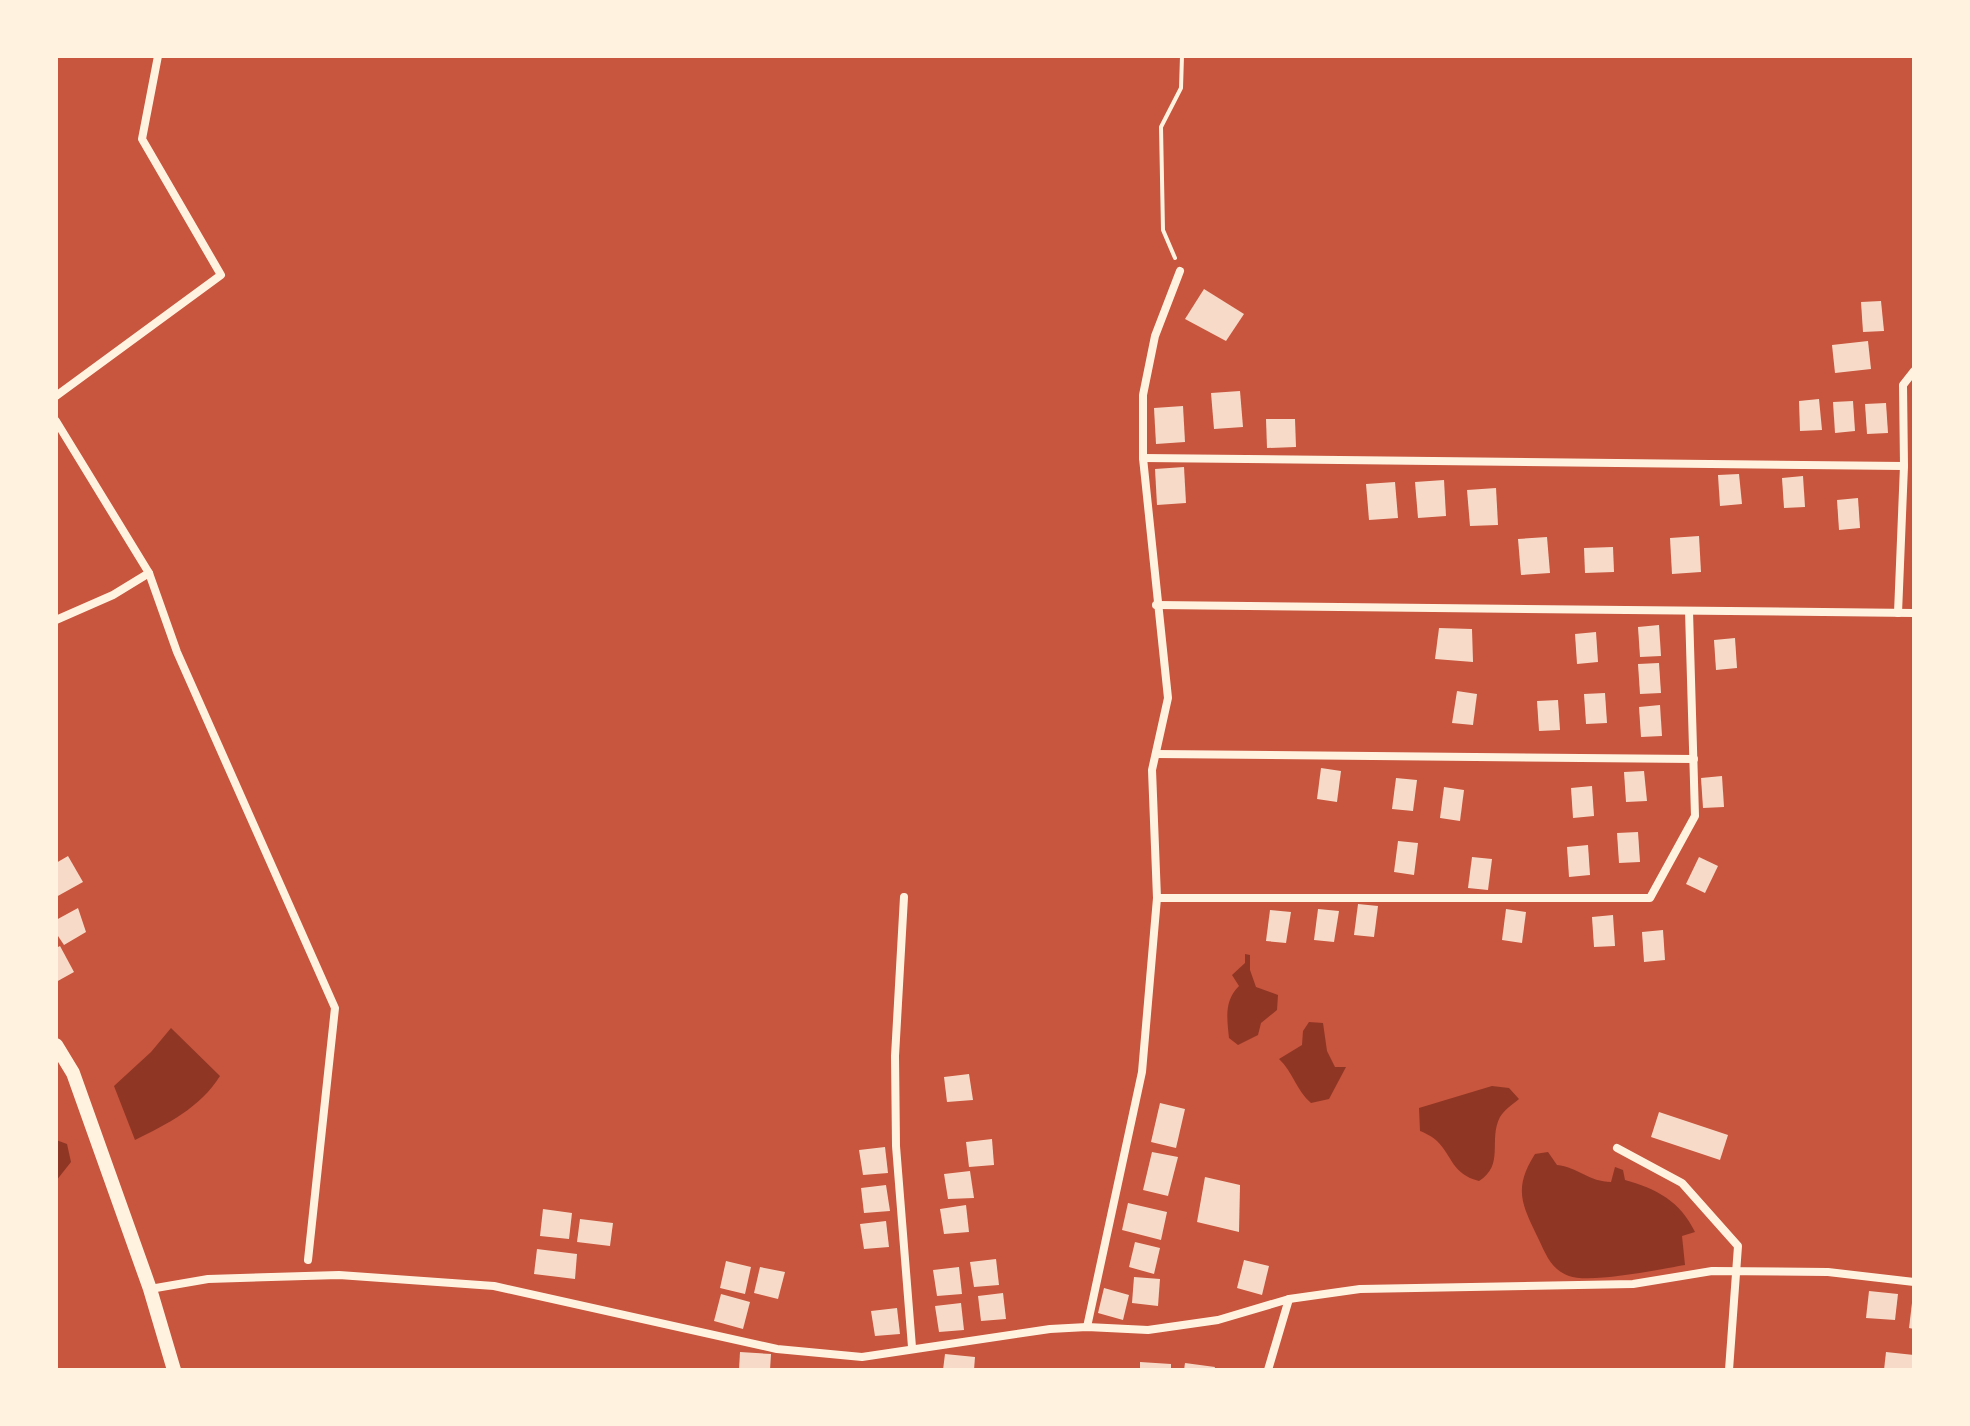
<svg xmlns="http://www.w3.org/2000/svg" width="1970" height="1426" font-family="Cabin,sans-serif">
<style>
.water{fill:#8f3625}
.building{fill:#f7dbc8}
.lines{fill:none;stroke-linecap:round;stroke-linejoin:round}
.path{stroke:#fff3e0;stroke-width:4}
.minor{stroke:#fff3e0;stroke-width:8}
.tertiary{stroke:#fff3e0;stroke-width:14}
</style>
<rect width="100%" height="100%" fill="#c8553d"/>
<g class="water">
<path d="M 1245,954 L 1250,955 L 1250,970 L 1256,987 L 1278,995 L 1277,1010 L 1261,1023 L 1258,1035 L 1238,1045 L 1229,1038 C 1227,1018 1224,1001 1239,986 L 1232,975 L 1245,963 Z"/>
<path d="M 1309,1022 L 1323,1023 L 1327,1051 L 1335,1067 L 1346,1067 L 1329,1099 L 1311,1103 C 1296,1090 1293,1072 1279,1059 L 1302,1045 L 1303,1031 Z"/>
<path d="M 171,1028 L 220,1076 C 200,1108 167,1124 135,1140 L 114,1086 L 151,1052 Z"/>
<path d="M 1492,1086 L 1509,1088 L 1519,1099 C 1513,1104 1504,1110 1500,1117 C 1488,1140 1505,1165 1479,1181 C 1452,1174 1453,1157 1437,1141 C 1433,1137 1425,1133 1420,1131 L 1419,1108 Z"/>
<path d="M 56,1140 L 67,1144 L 71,1162 L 56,1181 Z"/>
<path d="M 1548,1152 L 1557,1165 C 1577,1167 1590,1182 1611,1182 L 1615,1167 L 1623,1170 L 1625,1180 C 1657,1189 1680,1201 1695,1232 L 1682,1236 L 1685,1265 C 1661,1269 1590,1284 1569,1276 C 1552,1270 1546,1255 1539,1240 C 1523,1206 1512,1190 1535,1154 Z"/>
</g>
<g class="building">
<path d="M 1204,289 L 1244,314 L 1226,341 L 1185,319 Z"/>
<path d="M 1881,301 L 1884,331 L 1863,332 L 1861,302 Z"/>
<path d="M 1868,341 L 1871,369 L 1835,373 L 1832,345 Z"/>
<path d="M 1240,391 L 1243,427 L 1214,429 L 1211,393 Z"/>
<path d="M 1819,399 L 1822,430 L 1800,431 L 1799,401 Z"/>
<path d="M 1853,401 L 1855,431 L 1835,433 L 1833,402 Z"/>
<path d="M 1886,403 L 1888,433 L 1867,434 L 1865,404 Z"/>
<path d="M 1183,406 L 1185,442 L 1156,444 L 1154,408 Z"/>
<path d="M 1266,419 L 1295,419 L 1296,447 L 1267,448 Z"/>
<path d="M 1184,467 L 1186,503 L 1157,505 L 1155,469 Z"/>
<path d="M 1739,474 L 1742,504 L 1720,506 L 1718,475 Z"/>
<path d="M 1803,476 L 1805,507 L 1784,508 L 1782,478 Z"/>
<path d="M 1444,480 L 1446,516 L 1418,518 L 1415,482 Z"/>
<path d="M 1395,482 L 1398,518 L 1369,520 L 1366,484 Z"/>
<path d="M 1496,488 L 1498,525 L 1470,526 L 1467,490 Z"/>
<path d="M 1858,498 L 1860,528 L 1839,530 L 1837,500 Z"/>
<path d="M 1699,536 L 1701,572 L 1672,574 L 1670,538 Z"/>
<path d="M 1547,537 L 1550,573 L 1521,575 L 1518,539 Z"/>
<path d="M 1613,547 L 1614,572 L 1585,573 L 1584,548 Z"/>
<path d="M 1659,625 L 1661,656 L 1640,657 L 1638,627 Z"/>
<path d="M 1439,628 L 1472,629 L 1473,662 L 1435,659 Z"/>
<path d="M 1596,632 L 1598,662 L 1577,664 L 1575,634 Z"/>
<path d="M 1735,638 L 1737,668 L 1716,670 L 1714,640 Z"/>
<path d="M 1659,663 L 1661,693 L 1640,694 L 1638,664 Z"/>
<path d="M 1457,691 L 1477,694 L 1473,725 L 1452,723 Z"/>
<path d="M 1605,693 L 1607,723 L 1586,724 L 1584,694 Z"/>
<path d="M 1558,700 L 1560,730 L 1539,731 L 1537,701 Z"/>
<path d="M 1660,705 L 1662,736 L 1641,737 L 1639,707 Z"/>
<path d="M 1321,768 L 1341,771 L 1337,802 L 1317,799 Z"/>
<path d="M 1644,771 L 1647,801 L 1626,802 L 1624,772 Z"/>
<path d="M 1722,776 L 1724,807 L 1703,808 L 1701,778 Z"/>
<path d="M 1396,778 L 1417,780 L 1413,811 L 1392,809 Z"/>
<path d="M 1592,786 L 1594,816 L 1573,818 L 1571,788 Z"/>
<path d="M 1444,787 L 1464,790 L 1460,821 L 1440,818 Z"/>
<path d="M 1638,832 L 1640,862 L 1619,863 L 1617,833 Z"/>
<path d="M 1398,841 L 1418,843 L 1414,875 L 1394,872 Z"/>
<path d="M 1588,845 L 1590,875 L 1569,877 L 1567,847 Z"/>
<path d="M 68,856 L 83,882 L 56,897 L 56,863 Z"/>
<path d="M 1472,857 L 1492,859 L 1488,890 L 1468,888 Z"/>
<path d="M 1699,857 L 1718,866 L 1705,893 L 1686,884 Z"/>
<path d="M 1358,904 L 1378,906 L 1374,937 L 1354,935 Z"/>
<path d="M 78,908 L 86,932 L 64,945 L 56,933 L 56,920 Z"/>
<path d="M 1318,909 L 1339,911 L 1334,942 L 1314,940 Z"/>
<path d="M 1506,909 L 1526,912 L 1522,943 L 1502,940 Z"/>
<path d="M 1270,910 L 1291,912 L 1286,943 L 1266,941 Z"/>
<path d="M 1613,915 L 1615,946 L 1594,947 L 1592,917 Z"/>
<path d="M 1663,930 L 1665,960 L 1644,962 L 1642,932 Z"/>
<path d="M 60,946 L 74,972 L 56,982 L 56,948 Z"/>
<path d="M 969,1074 L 973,1100 L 947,1102 L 944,1077 Z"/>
<path d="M 1160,1103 L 1185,1109 L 1176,1148 L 1151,1142 Z"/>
<path d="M 1659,1112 L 1728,1135 L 1720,1160 L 1651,1137 Z"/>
<path d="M 992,1139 L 994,1165 L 969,1167 L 966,1142 Z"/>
<path d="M 885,1147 L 888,1173 L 863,1175 L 859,1150 Z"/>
<path d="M 1152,1152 L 1178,1157 L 1168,1196 L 1143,1190 Z"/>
<path d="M 970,1171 L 974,1198 L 948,1199 L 944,1174 Z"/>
<path d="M 1205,1177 L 1240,1185 L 1239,1232 L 1197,1222 Z"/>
<path d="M 886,1185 L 890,1211 L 864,1213 L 861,1188 Z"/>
<path d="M 1128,1203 L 1167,1212 L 1161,1240 L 1122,1230 Z"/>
<path d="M 966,1205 L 969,1232 L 944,1234 L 940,1209 Z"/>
<path d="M 543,1209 L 572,1213 L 569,1239 L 540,1236 Z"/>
<path d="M 580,1219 L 613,1223 L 610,1246 L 577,1242 Z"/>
<path d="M 886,1221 L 889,1247 L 864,1249 L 860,1224 Z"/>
<path d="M 1135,1242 L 1160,1248 L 1154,1274 L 1129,1267 Z"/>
<path d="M 537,1249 L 577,1254 L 575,1279 L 534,1274 Z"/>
<path d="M 996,1259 L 999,1285 L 974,1287 L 970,1262 Z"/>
<path d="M 1244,1260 L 1269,1266 L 1262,1295 L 1237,1288 Z"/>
<path d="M 726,1261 L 751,1267 L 745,1294 L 720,1288 Z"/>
<path d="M 760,1267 L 785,1272 L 778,1299 L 754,1293 Z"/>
<path d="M 959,1267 L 962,1294 L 937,1296 L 933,1270 Z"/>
<path d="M 1134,1277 L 1160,1279 L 1158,1306 L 1132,1303 Z"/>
<path d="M 1104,1288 L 1129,1295 L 1123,1320 L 1098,1313 Z"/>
<path d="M 1869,1291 L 1898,1294 L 1895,1320 L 1866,1318 Z"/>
<path d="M 1003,1293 L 1006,1319 L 981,1321 L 978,1296 Z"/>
<path d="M 721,1294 L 750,1302 L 743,1329 L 714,1321 Z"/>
<path d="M 961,1303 L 964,1330 L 939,1332 L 935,1306 Z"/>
<path d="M 1912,1303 L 1914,1303 L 1914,1329 L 1909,1328 Z"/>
<path d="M 897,1308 L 900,1334 L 875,1336 L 871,1311 Z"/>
<path d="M 740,1352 L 771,1354 L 770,1370 L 739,1370 Z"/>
<path d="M 1886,1352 L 1914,1355 L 1914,1370 L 1884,1370 Z"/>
<path d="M 945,1354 L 975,1357 L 974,1370 L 943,1370 Z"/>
<path d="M 1140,1362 L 1171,1364 L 1171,1370 L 1140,1370 Z"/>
<path d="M 1185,1363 L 1215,1367 L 1214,1370 L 1184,1370 Z"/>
</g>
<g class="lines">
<path class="path" d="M 1175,258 L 1163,230 L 1161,127 L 1181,88 L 1182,56"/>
<g class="minor">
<path d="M 56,396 L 221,275 L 142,139 L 158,56"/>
<path d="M 56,421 L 149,573 L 177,652 L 335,1008 L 308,1260"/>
<path d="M 1143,458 L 1904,466"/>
<path d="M 1156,605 L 1914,613"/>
<path d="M 1898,613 L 1904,466 L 1903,385 L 1914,371"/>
<path d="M 56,620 L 113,595 L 149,573"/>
<path d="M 1156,754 L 1694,759"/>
<path d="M 904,897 L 895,1056 L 896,1146 L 912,1347"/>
<path d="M 1157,898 L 1650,898 L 1695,816 L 1689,611"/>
<path d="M 1617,1148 L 1682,1183 L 1738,1246 L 1729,1370"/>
<path d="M 150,1289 L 208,1279 L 339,1275 L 494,1286 L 777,1349 L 862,1357 L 1050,1329 L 1087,1327 L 1148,1330 L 1218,1320 L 1289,1299 L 1360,1289 L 1633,1284 L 1712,1271 L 1828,1272 L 1914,1282"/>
<path d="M 1087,1327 L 1142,1072 L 1157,898 L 1152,770 L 1168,698 L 1143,458 L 1143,395 L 1155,336 L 1180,271"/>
<path d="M 1268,1370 L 1289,1299"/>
</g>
<path class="tertiary" d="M 56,1045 L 73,1073 L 150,1289 L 174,1370"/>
</g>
<rect width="1970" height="1426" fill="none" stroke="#fff3e0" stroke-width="116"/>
</svg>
